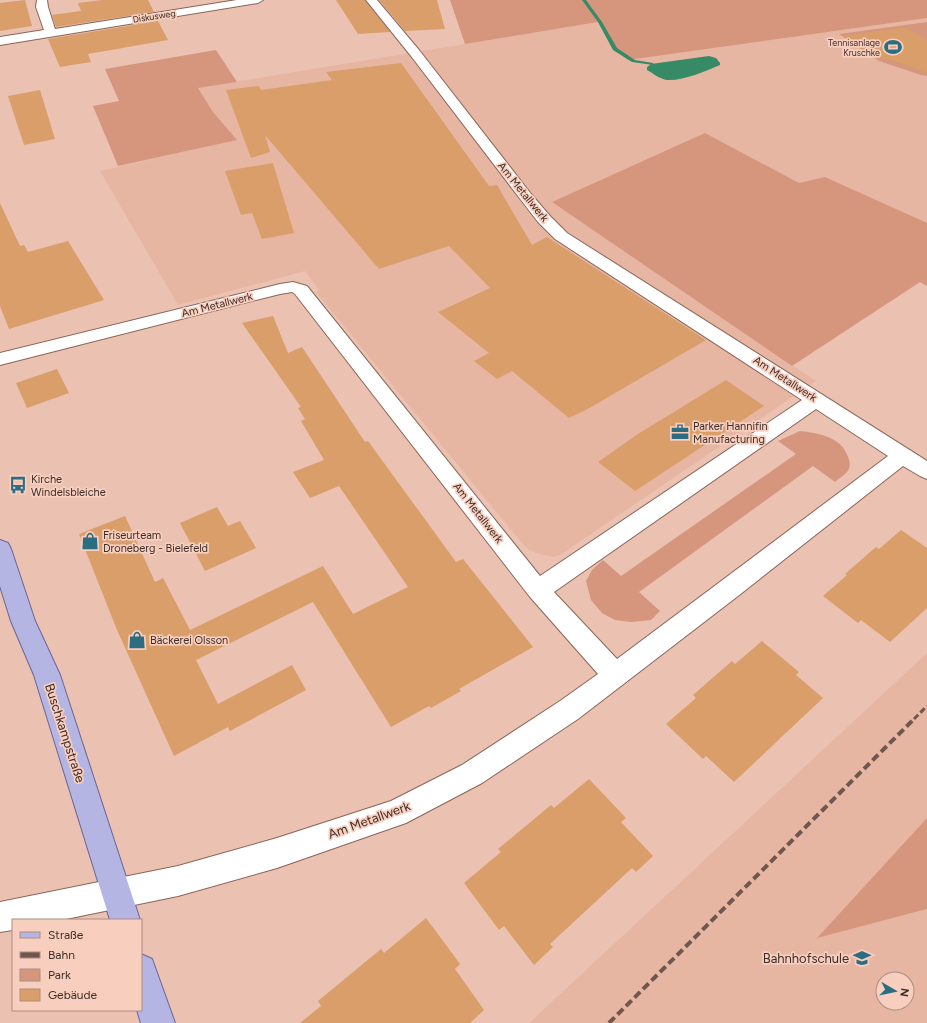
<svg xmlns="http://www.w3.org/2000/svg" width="927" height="1023" font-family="Figtree,sans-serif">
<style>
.built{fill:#e7b6a3;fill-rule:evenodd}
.green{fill:#d5967d}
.water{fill:#378a66}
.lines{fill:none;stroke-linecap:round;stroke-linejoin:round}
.stream{fill:#378a66;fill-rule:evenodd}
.building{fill:#d99e69}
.minor-casing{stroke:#8a6557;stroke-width:2}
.major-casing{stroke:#6a6596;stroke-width:2}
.minor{fill:#fff;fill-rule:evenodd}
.major{fill:#b4b5e3;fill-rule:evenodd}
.rail-far1{stroke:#6f574f;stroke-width:3;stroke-dasharray:6 3;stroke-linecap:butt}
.rail{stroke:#6f574f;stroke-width:4;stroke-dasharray:8 4;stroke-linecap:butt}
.labels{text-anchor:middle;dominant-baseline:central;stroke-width:3.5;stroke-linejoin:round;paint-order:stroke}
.far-street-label{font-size:9px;fill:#3e2e28;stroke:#f8cebe}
.far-poi-label{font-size:9px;fill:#3e2e28;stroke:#f8cebe;text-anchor:end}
.street-label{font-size:11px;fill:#3e2e28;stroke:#f8cebe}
.poi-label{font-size:11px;fill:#3e2e28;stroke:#f8cebe;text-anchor:start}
.near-street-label{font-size:13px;fill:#3e2e28;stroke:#f8cebe}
.near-poi-label{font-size:13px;fill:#3e2e28;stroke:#f8cebe;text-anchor:end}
</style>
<rect width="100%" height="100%" fill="#ebc1b2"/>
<g class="built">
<path d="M 927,18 L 927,286 L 920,282 L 792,365 L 816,381 L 560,555 L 554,557 L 540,554 L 529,550 L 521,542 L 316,292 L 319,290 L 305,271 L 178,305 L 100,171 L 236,140 L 213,112 L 198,88 L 598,22 L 613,49 L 629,60 Z"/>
<path d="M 927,653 L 927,818 L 818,937 L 927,909 L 927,1023 L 529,1023 ZM 883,979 L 907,979 L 907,1003 L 883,1003 Z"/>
</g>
<g class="green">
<path d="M 450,0 L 927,0 L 927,18 L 628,60 L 613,49 L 598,22 L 465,44 Z"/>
<path d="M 927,22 L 927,76 L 921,75 L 879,61 L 839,34 Z"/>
<path d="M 216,50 L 237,82 L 198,88 L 213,112 L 237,140 L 118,166 L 93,106 L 119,101 L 105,69 Z"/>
<path d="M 705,133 L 799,183 L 825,177 L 927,223 L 927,286 L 920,282 L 792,366 L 552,202 Z"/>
<path d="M 800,431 C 818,433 842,437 848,457 C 850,462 851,467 847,472 C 844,475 839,479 835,482 L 813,466 L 639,592 L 660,611 L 651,620 L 631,622 L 615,620 L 602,613 L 591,600 L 586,581 L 592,570 L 603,560 L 621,576 L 796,454 L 778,441 Z"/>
<path d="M 927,818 L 927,909 L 817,938 Z"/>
</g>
<path class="water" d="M 709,56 L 716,58 L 720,63 L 720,65 C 706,71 683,81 667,80 C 660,79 654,74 647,70 L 647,67 L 651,64 Z"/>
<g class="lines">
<path class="stream" d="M 582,0 L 586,0 L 602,22 L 617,48 L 635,60 L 653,63 L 653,65 L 632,62 L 613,50 L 598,22 Z"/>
</g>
<g class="building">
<path d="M 25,0 L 32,26 L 0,31 L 0,3 Z"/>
<path d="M 102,0 L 148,0 L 154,12 L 56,27 L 52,15 L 81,11 L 78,3 Z"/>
<path d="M 336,0 L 365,0 L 390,32 L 358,34 Z"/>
<path d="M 379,0 L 437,0 L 445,29 L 405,31 Z"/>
<path d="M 158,21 L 168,40 L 88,54 L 91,62 L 60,67 L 48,39 Z"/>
<path d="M 905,27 L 927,40 L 927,73 L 888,59 L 879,60 L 844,36 Z"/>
<path d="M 401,63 L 489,186 L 497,185 L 532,245 L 547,237 L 706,340 L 586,410 L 569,418 L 512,371 L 497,379 L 474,361 L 489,353 L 438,312 L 490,288 L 449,246 L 379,269 L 265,135 L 270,152 L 251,158 L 226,90 L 259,86 L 261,90 L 332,80 L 326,72 Z"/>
<path d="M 40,90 L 55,139 L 24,145 L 8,96 Z"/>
<path d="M 273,163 L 294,233 L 262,239 L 252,213 L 241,215 L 225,171 Z"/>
<path d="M 0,203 L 20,246 L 24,245 L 28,252 L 68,241 L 104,300 L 9,329 L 0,306 Z"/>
<path d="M 273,316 L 288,353 L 302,347 L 365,442 L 368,441 L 456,562 L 463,559 L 533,647 L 459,689 L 461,691 L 431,708 L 429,706 L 391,727 L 313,602 L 196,660 L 218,704 L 292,665 L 306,690 L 230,731 L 228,727 L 174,756 L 117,630 L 79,534 L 125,516 L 155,582 L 163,578 L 190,630 L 323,566 L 353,614 L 408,587 L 339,486 L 310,498 L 293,472 L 324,460 L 301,421 L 305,419 L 298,408 L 301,407 L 242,323 Z"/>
<path d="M 57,369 L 69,393 L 27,408 L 16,383 Z"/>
<path d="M 726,380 L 764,406 L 635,491 L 598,462 L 638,434 Z"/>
<path d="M 217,507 L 228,526 L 240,521 L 256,548 L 205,571 L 180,523 Z"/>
<path d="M 901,530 L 927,548 L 927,608 L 890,642 L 861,620 L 858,623 L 823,596 L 847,575 L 845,574 L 876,547 L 879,549 Z"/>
<path d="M 762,641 L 799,672 L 796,675 L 823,698 L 734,782 L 706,756 L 703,759 L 666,724 L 696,698 L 693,695 L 732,661 L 735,664 Z"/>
<path d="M 589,779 L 626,818 L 621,822 L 653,856 L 636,872 L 632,868 L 550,944 L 553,947 L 534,965 L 504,926 L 499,930 L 464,883 L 501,852 L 498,849 L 551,805 L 554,808 Z"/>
<path d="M 426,918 L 460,964 L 455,969 L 484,1010 L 470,1023 L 300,1023 L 321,1006 L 318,1001 L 381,949 L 384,953 Z"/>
</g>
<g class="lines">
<g class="minor-casing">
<g id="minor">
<path d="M 37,0 L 47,0 L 48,7 L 55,29 L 237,0 L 263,0 L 258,3 L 0,45 L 0,37 L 44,30 L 36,7 Z"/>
<path d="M 366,0 L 377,0 L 419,50 L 531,194 L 550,216 L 567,233 L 927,461 L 927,479 L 920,476 L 903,466 L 738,596 L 578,719 L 482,783 L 406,823 L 277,868 L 178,896 L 61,920 L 13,920 L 13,930 L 0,932 L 0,902 L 178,866 L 277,838 L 391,801 L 462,765 L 560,701 L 598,674 L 530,597 L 295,294 L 292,292 L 280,294 L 0,365 L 0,353 L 280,284 L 293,282 L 307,286 L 540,576 L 802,400 L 555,239 L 538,222 L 521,200 L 411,56 ZM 816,409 L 888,456 L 617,659 L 554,592 Z"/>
</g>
</g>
<g class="major-casing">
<g id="major">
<path d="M 0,540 L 8,543 L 11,549 L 35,621 L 60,675 L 140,920 L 110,920 L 34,675 L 11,621 L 0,586 Z"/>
<path d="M 141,954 L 152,959 L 175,1023 L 141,1023 L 137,1010 L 141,1010 Z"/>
</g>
</g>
<use href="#minor" class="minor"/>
<use href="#major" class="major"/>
<path class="rail-far1" d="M 914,719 L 927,706"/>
<path class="rail" d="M 609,1023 L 915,718"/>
</g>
<defs>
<g id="stadium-bare" transform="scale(1.38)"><path d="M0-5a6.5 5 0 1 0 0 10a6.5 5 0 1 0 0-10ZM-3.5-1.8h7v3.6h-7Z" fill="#2d6d81" stroke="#f8cebe" stroke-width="2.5" paint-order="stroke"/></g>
<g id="office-bare" transform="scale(1.38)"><path d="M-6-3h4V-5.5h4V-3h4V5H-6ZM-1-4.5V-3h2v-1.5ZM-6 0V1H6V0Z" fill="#2d6d81" stroke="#f8cebe" stroke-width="2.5" paint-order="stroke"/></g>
<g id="bus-bare" transform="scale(1.38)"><path d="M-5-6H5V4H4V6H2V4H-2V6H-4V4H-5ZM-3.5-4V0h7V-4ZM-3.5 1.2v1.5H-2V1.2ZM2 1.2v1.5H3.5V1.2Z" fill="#2d6d81" stroke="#f8cebe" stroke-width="2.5" paint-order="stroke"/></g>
<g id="shop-bare" transform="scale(1.38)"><path d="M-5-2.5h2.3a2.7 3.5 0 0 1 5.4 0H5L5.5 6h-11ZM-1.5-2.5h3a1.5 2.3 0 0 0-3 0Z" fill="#2d6d81" stroke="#f8cebe" stroke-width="2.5" paint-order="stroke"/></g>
<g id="school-bare" transform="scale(1.38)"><path d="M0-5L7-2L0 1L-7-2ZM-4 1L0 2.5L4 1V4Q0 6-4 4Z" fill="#2d6d81" stroke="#f8cebe" stroke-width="2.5" paint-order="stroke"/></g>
</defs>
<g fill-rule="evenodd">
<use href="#stadium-bare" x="893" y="47"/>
<use href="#office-bare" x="680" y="432"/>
<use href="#bus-bare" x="18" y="485"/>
<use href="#shop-bare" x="90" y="541"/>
<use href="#shop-bare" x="137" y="640"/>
<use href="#school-bare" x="862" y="958"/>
</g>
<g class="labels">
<g class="far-street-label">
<text transform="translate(154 16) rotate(-9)">Diskusweg</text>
</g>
<g class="far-poi-label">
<text x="880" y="42">Tennisanlage<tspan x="880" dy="10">Kruschke</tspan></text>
</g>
<g class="street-label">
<text transform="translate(523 192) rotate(51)">Am Metallwerk</text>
<text transform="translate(217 305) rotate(-14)">Am Metallwerk</text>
<text transform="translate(785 379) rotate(33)">Am Metallwerk</text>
<text transform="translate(478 513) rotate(52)">Am Metallwerk</text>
</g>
<g class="poi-label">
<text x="693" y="426">Parker Hannifin<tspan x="693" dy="13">Manufacturing</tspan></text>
<text x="31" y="479">Kirche<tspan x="31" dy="13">Windelsbleiche</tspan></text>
<text x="103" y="535">Friseurteam<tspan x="103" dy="13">Droneberg - Bielefeld</tspan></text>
<text x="150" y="640">Bäckerei Olsson</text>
</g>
<g class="near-street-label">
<text transform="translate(65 733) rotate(72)">Buschkampstraße</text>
<text transform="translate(369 820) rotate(-20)">Am Metallwerk</text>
</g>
<g class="near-poi-label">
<text x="849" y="958">Bahnhofschule</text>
</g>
</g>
<rect x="12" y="919" width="130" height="92" fill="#f8cebe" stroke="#ae8e82"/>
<rect x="20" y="932" width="20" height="6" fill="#b4b5e3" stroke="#ae8e82"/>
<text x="48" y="939" font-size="12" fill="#3e2e28">Straße</text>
<rect x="20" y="952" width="20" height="6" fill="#6f574f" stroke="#ae8e82"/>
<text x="48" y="959" font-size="12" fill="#3e2e28">Bahn</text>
<rect x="20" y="969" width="20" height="12" fill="#d5967d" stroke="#ae8e82"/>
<text x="48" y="979" font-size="12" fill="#3e2e28">Park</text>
<rect x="20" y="989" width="20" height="12" fill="#d99e69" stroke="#ae8e82"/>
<text x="48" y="999" font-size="12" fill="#3e2e28">Gebäude</text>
<g transform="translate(895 991) rotate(99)"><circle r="19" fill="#f8cebe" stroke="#ae8e82"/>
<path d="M0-3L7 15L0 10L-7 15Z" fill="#2d6d81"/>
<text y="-6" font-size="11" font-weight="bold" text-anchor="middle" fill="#3e2e28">N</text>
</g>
</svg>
